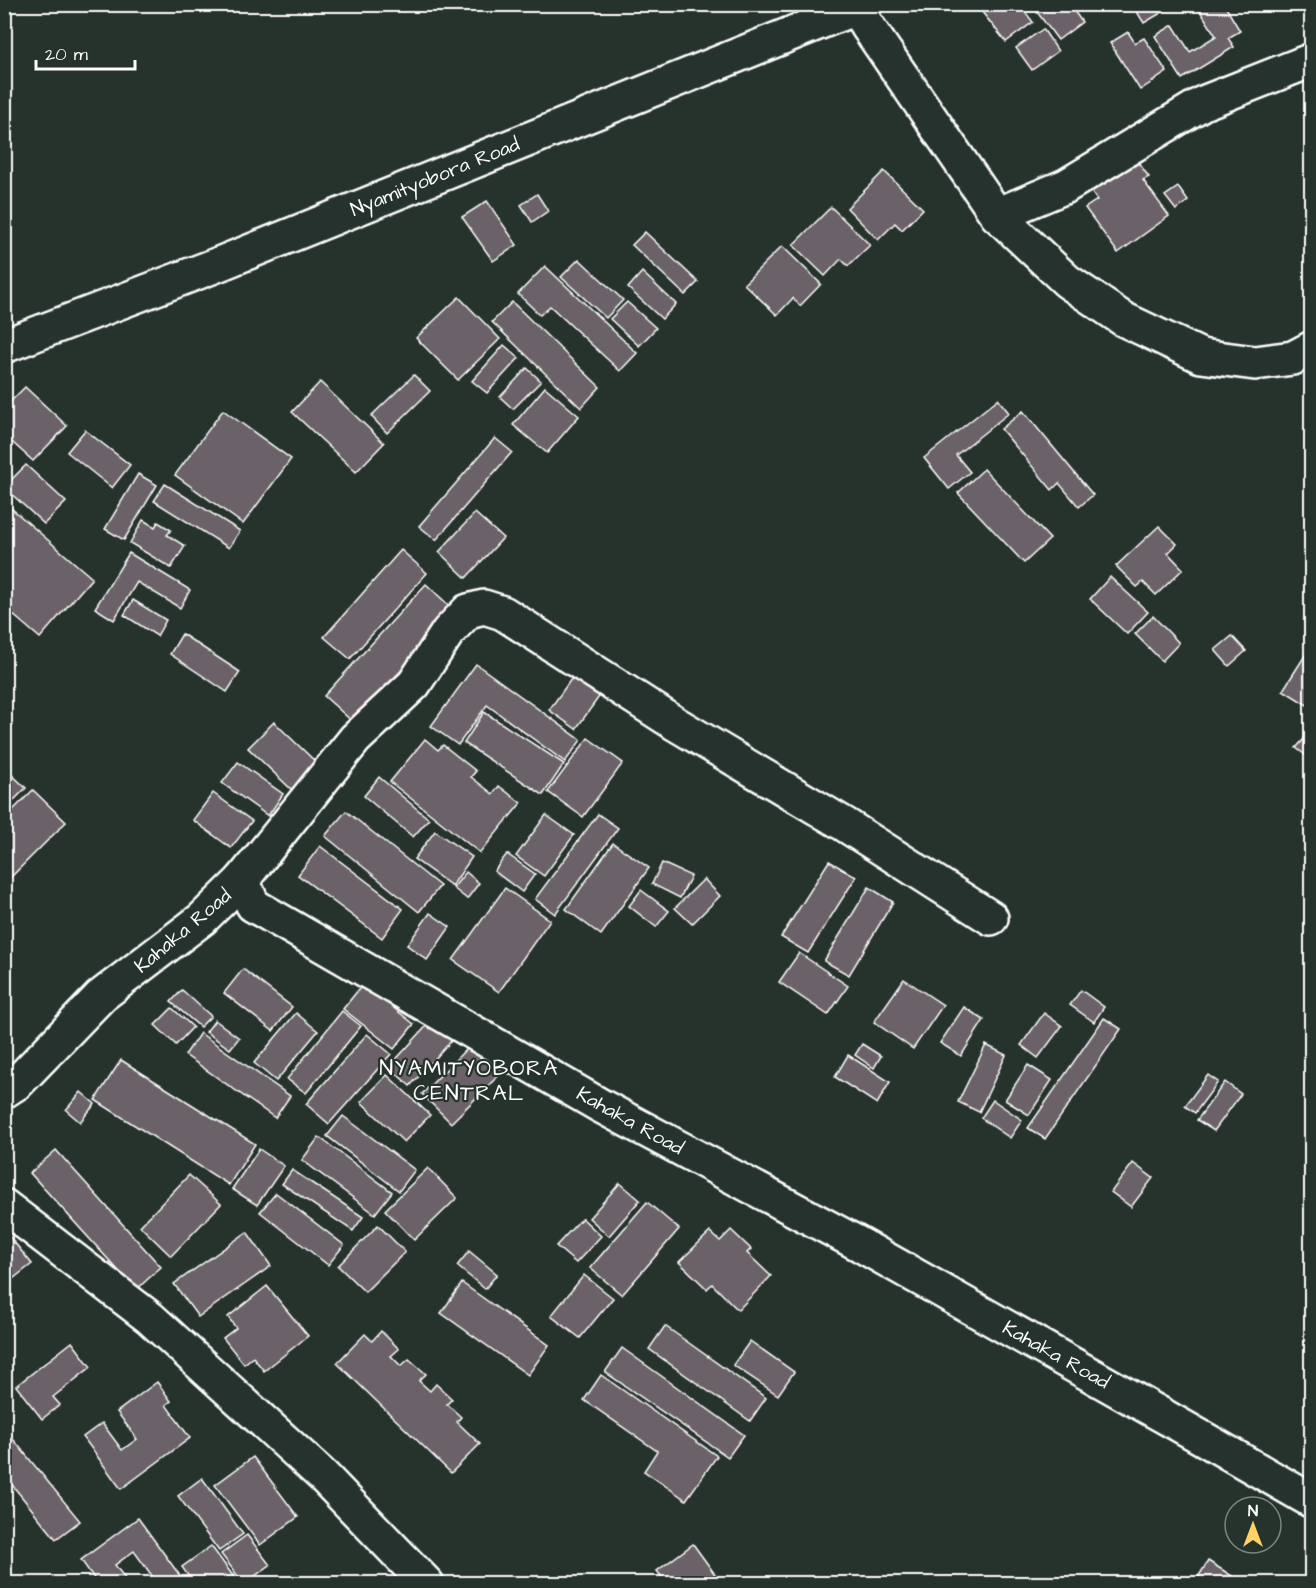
<svg xmlns="http://www.w3.org/2000/svg" width="1316" height="1588" font-family="'Architects Daughter',sans-serif">
<style>
.building{fill:#6b6268;stroke:#fff;stroke-width:1.5}
.lines{fill:none;stroke-linecap:round;stroke-linejoin:round}
.minor-casing{stroke:#fff;stroke-width:38}
.minor{stroke:#26332d;stroke-width:33}
.labels{text-anchor:middle;dominant-baseline:central;stroke-width:4.5;stroke-linejoin:round;paint-order:stroke}
.street-label{font-size:20px;fill:#fff;stroke:#26332d}
.quarter-label{font-size:22px;letter-spacing:1.5px;fill:#fff;stroke:#26332d}
</style>
<rect width="100%" height="100%" fill="#26332d"/>
<filter id="ink" filterUnits="userSpaceOnUse"><feTurbulence type="fractalNoise" baseFrequency=".0167" numOctaves="2"/><feDisplacementMap in="SourceGraphic" scale="12" xChannelSelector="R" yChannelSelector="G"/><feConvolveMatrix kernelMatrix="1 2 1 2 8 2 1 2 1" color-interpolation-filters="sRGB"/></filter>
<g filter="url(#ink)">
<g class="building">
<path d="M 992,4 L 1019,4 L 1033,22 L 1006,42 L 982,12 Z"/>
<path d="M 1031,4 L 1069,4 L 1082,22 L 1058,40 Z"/>
<path d="M 1132,4 L 1162,4 L 1166,10 L 1144,23 Z"/>
<path d="M 1206,4 L 1224,4 L 1240,31 L 1228,38 L 1234,47 L 1182,79 L 1155,36 L 1173,25 L 1190,52 L 1216,36 L 1199,9 Z"/>
<path d="M 1043,29 L 1058,51 L 1032,70 L 1016,48 Z"/>
<path d="M 1128,32 L 1135,43 L 1144,38 L 1167,72 L 1140,90 L 1110,43 Z"/>
<path d="M 1132,154 L 1149,177 L 1143,180 L 1169,216 L 1118,253 L 1085,208 L 1097,200 L 1087,186 Z"/>
<path d="M 884,171 L 923,209 L 902,230 L 895,223 L 878,240 L 847,208 Z"/>
<path d="M 1178,187 L 1188,201 L 1176,210 L 1165,196 Z"/>
<path d="M 537,194 L 548,211 L 532,222 L 521,205 Z"/>
<path d="M 487,201 L 517,245 L 493,261 L 462,217 Z"/>
<path d="M 831,207 L 870,245 L 848,266 L 841,259 L 825,276 L 793,245 Z"/>
<path d="M 645,232 L 698,282 L 685,295 L 632,245 Z"/>
<path d="M 782,246 L 821,284 L 800,306 L 793,298 L 777,315 L 744,284 Z"/>
<path d="M 579,259 L 623,300 L 606,318 L 561,277 Z"/>
<path d="M 545,266 L 637,353 L 620,371 L 550,306 L 540,315 L 518,294 Z"/>
<path d="M 642,272 L 676,304 L 662,319 L 628,288 Z"/>
<path d="M 459,297 L 500,339 L 458,380 L 416,338 Z"/>
<path d="M 512,302 L 600,387 L 581,408 L 492,322 Z"/>
<path d="M 627,302 L 656,328 L 639,346 L 610,319 Z"/>
<path d="M 504,345 L 519,358 L 487,393 L 472,381 Z"/>
<path d="M 527,368 L 541,381 L 513,409 L 500,397 Z"/>
<path d="M 414,375 L 430,391 L 387,433 L 371,416 Z"/>
<path d="M 320,382 L 384,443 L 356,472 L 292,412 Z"/>
<path d="M 25,387 L 67,426 L 33,461 L 4,435 L 4,408 Z"/>
<path d="M 545,387 L 579,416 L 547,453 L 513,425 Z"/>
<path d="M 998,399 L 1009,413 L 956,455 L 970,472 L 949,489 L 924,458 Z"/>
<path d="M 223,410 L 291,459 L 243,524 L 175,475 Z"/>
<path d="M 1023,411 L 1093,495 L 1079,507 L 1059,483 L 1052,490 L 1001,429 Z"/>
<path d="M 85,430 L 130,465 L 112,488 L 67,452 Z"/>
<path d="M 495,438 L 512,452 L 436,540 L 419,526 Z"/>
<path d="M 26,465 L 66,502 L 44,524 L 4,487 Z"/>
<path d="M 984,469 L 1050,539 L 1024,563 L 958,493 Z"/>
<path d="M 138,474 L 157,485 L 124,540 L 105,529 Z"/>
<path d="M 165,484 L 240,531 L 229,548 L 154,501 Z"/>
<path d="M 4,502 L 92,578 L 40,638 L 4,607 Z"/>
<path d="M 475,513 L 503,538 L 466,578 L 439,552 Z"/>
<path d="M 143,520 L 155,527 L 158,522 L 171,530 L 167,535 L 185,546 L 171,568 L 130,543 Z"/>
<path d="M 1159,526 L 1177,544 L 1168,553 L 1183,569 L 1156,595 L 1143,582 L 1137,587 L 1116,566 Z"/>
<path d="M 401,550 L 427,573 L 350,659 L 324,637 Z"/>
<path d="M 129,553 L 190,590 L 180,608 L 137,582 L 114,620 L 95,608 Z"/>
<path d="M 1110,577 L 1148,612 L 1127,634 L 1090,599 Z"/>
<path d="M 426,584 L 455,611 L 354,723 L 324,696 Z"/>
<path d="M 133,600 L 166,620 L 157,636 L 124,615 Z"/>
<path d="M 1153,616 L 1179,643 L 1162,661 L 1135,634 Z"/>
<path d="M 182,634 L 240,672 L 227,692 L 170,654 Z"/>
<path d="M 1232,636 L 1246,651 L 1229,666 L 1215,650 Z"/>
<path d="M 1306,654 L 1312,657 L 1312,708 L 1283,690 Z"/>
<path d="M 476,664 L 581,740 L 565,762 L 487,705 L 458,745 L 431,726 Z"/>
<path d="M 574,675 L 601,694 L 576,729 L 549,710 Z"/>
<path d="M 484,712 L 564,764 L 543,795 L 464,743 Z"/>
<path d="M 274,722 L 320,766 L 294,792 L 248,748 Z"/>
<path d="M 1312,730 L 1312,760 L 1296,748 Z"/>
<path d="M 588,738 L 623,763 L 583,817 L 548,792 Z"/>
<path d="M 425,739 L 438,750 L 443,745 L 476,771 L 471,777 L 493,794 L 499,786 L 521,803 L 480,853 L 390,782 Z"/>
<path d="M 238,762 L 283,794 L 268,816 L 222,783 Z"/>
<path d="M 7,770 L 26,788 L 4,810 L 4,772 Z"/>
<path d="M 379,777 L 429,819 L 413,837 L 364,796 Z"/>
<path d="M 33,790 L 66,822 L 4,884 L 4,819 Z"/>
<path d="M 213,793 L 252,821 L 231,848 L 193,820 Z"/>
<path d="M 346,811 L 440,886 L 419,912 L 325,836 Z"/>
<path d="M 598,814 L 618,828 L 555,914 L 535,899 Z"/>
<path d="M 546,815 L 574,835 L 544,876 L 516,856 Z"/>
<path d="M 435,831 L 472,857 L 452,886 L 414,859 Z"/>
<path d="M 613,843 L 649,868 L 601,935 L 566,909 Z"/>
<path d="M 320,846 L 403,909 L 382,938 L 298,875 Z"/>
<path d="M 507,854 L 535,874 L 522,892 L 494,871 Z"/>
<path d="M 829,861 L 856,877 L 808,953 L 781,937 Z"/>
<path d="M 662,863 L 691,876 L 680,898 L 652,884 Z"/>
<path d="M 466,872 L 479,883 L 467,899 L 453,888 Z"/>
<path d="M 704,879 L 720,896 L 692,924 L 675,908 Z"/>
<path d="M 869,887 L 893,902 L 849,975 L 824,961 Z"/>
<path d="M 505,888 L 550,920 L 499,992 L 453,960 Z"/>
<path d="M 641,890 L 669,911 L 656,927 L 629,906 Z"/>
<path d="M 430,913 L 450,927 L 427,960 L 407,945 Z"/>
<path d="M 799,953 L 848,986 L 828,1015 L 779,982 Z"/>
<path d="M 243,969 L 292,1007 L 273,1031 L 224,993 Z"/>
<path d="M 904,979 L 943,1005 L 913,1049 L 874,1022 Z"/>
<path d="M 363,984 L 414,1024 L 394,1049 L 343,1009 Z"/>
<path d="M 182,990 L 211,1016 L 200,1027 L 171,1002 Z"/>
<path d="M 1081,990 L 1104,1007 L 1094,1022 L 1070,1005 Z"/>
<path d="M 964,1007 L 984,1020 L 961,1056 L 940,1043 Z"/>
<path d="M 172,1008 L 193,1027 L 176,1045 L 155,1025 Z"/>
<path d="M 342,1011 L 361,1026 L 306,1093 L 287,1079 Z"/>
<path d="M 296,1013 L 318,1031 L 276,1081 L 254,1063 Z"/>
<path d="M 1044,1013 L 1062,1026 L 1038,1058 L 1021,1045 Z"/>
<path d="M 1104,1018 L 1121,1029 L 1045,1139 L 1028,1128 Z"/>
<path d="M 433,1019 L 454,1038 L 410,1086 L 389,1067 Z"/>
<path d="M 215,1020 L 239,1038 L 230,1049 L 206,1032 Z"/>
<path d="M 200,1033 L 290,1096 L 275,1118 L 185,1055 Z"/>
<path d="M 367,1034 L 391,1054 L 329,1124 L 306,1104 Z"/>
<path d="M 862,1044 L 881,1056 L 874,1068 L 855,1055 Z"/>
<path d="M 470,1045 L 500,1074 L 451,1123 L 422,1094 Z"/>
<path d="M 986,1045 L 1006,1055 L 979,1112 L 958,1102 Z"/>
<path d="M 848,1055 L 890,1082 L 877,1104 L 835,1077 Z"/>
<path d="M 121,1060 L 255,1144 L 229,1185 L 95,1100 Z"/>
<path d="M 1028,1065 L 1052,1080 L 1029,1115 L 1005,1100 Z"/>
<path d="M 387,1075 L 430,1115 L 404,1142 L 361,1102 Z"/>
<path d="M 1208,1075 L 1218,1082 L 1195,1113 L 1185,1106 Z"/>
<path d="M 1225,1082 L 1241,1094 L 1214,1131 L 1197,1120 Z"/>
<path d="M 81,1092 L 95,1104 L 80,1122 L 66,1110 Z"/>
<path d="M 993,1100 L 1022,1120 L 1010,1138 L 981,1118 Z"/>
<path d="M 343,1116 L 415,1170 L 399,1191 L 327,1136 Z"/>
<path d="M 319,1137 L 392,1192 L 375,1214 L 302,1160 Z"/>
<path d="M 259,1149 L 284,1166 L 257,1205 L 232,1189 Z"/>
<path d="M 56,1150 L 161,1267 L 136,1290 L 30,1173 Z"/>
<path d="M 1133,1163 L 1153,1178 L 1131,1207 L 1111,1192 Z"/>
<path d="M 428,1168 L 457,1198 L 414,1240 L 385,1210 Z"/>
<path d="M 292,1170 L 363,1217 L 353,1231 L 282,1184 Z"/>
<path d="M 189,1175 L 221,1204 L 171,1256 L 140,1226 Z"/>
<path d="M 620,1183 L 640,1200 L 609,1236 L 589,1218 Z"/>
<path d="M 276,1193 L 344,1245 L 328,1265 L 260,1212 Z"/>
<path d="M 647,1202 L 679,1229 L 622,1295 L 590,1268 Z"/>
<path d="M 582,1218 L 601,1236 L 576,1263 L 556,1246 Z"/>
<path d="M 378,1225 L 405,1252 L 365,1292 L 338,1266 Z"/>
<path d="M 4,1230 L 32,1264 L 5,1285 L 4,1284 Z"/>
<path d="M 731,1230 L 751,1249 L 747,1253 L 771,1276 L 738,1310 L 712,1284 L 707,1289 L 679,1262 L 710,1232 L 720,1241 Z"/>
<path d="M 247,1232 L 271,1266 L 198,1317 L 174,1284 Z"/>
<path d="M 469,1251 L 497,1274 L 485,1289 L 457,1266 Z"/>
<path d="M 584,1275 L 613,1298 L 580,1338 L 551,1316 Z"/>
<path d="M 462,1283 L 549,1345 L 528,1375 L 441,1313 Z"/>
<path d="M 267,1286 L 308,1336 L 264,1371 L 253,1357 L 244,1364 L 223,1338 L 236,1328 L 228,1317 Z"/>
<path d="M 665,1326 L 766,1398 L 750,1421 L 649,1349 Z"/>
<path d="M 381,1331 L 399,1349 L 391,1356 L 401,1366 L 409,1359 L 426,1374 L 419,1381 L 430,1391 L 436,1384 L 452,1399 L 447,1404 L 461,1417 L 457,1422 L 480,1444 L 451,1473 L 337,1363 L 365,1334 L 372,1341 Z"/>
<path d="M 750,1341 L 794,1372 L 778,1395 L 733,1365 Z"/>
<path d="M 72,1342 L 91,1367 L 53,1397 L 60,1405 L 42,1419 L 16,1386 Z"/>
<path d="M 622,1348 L 744,1435 L 728,1457 L 605,1372 Z"/>
<path d="M 601,1375 L 717,1456 L 686,1500 L 644,1471 L 657,1451 L 584,1400 Z"/>
<path d="M 157,1382 L 171,1401 L 166,1405 L 190,1438 L 121,1489 L 83,1437 L 102,1423 L 122,1450 L 137,1439 L 117,1412 Z"/>
<path d="M 4,1428 L 80,1521 L 56,1539 L 4,1475 Z"/>
<path d="M 253,1457 L 298,1517 L 260,1545 L 215,1485 Z"/>
<path d="M 202,1478 L 243,1534 L 219,1551 L 178,1496 Z"/>
<path d="M 138,1518 L 186,1584 L 158,1584 L 134,1551 L 115,1565 L 129,1584 L 98,1584 L 81,1560 Z"/>
<path d="M 247,1535 L 270,1565 L 244,1584 L 221,1554 Z"/>
<path d="M 693,1544 L 722,1584 L 667,1584 L 657,1571 Z"/>
<path d="M 211,1546 L 239,1584 L 194,1584 L 182,1567 Z"/>
<path d="M 1208,1561 L 1245,1584 L 1194,1584 Z"/>
<path d="M 1312,1569 L 1312,1584 L 1302,1584 Z"/>
</g>
<g class="lines">
<g class="minor-casing">
<g id="minor">
<path d="M 855,8 L 997,215 L 1067,281 L 1123,319 L 1201,356 L 1255,363 L 1293,358 L 1312,348"/>
<path d="M 997,215 L 1066,186 L 1203,103 L 1312,60"/>
<path d="M 4,346 L 214,266 L 865,4"/>
<path d="M 242,880 L 355,739 L 414,684 L 448,632 L 468,611 L 484,607 L 503,613 L 676,724 L 844,824 L 991,918"/>
<path d="M 4,1091 L 18,1082 L 101,996 L 202,919 L 242,880 L 253,905 L 601,1106 L 859,1244 L 1192,1432 L 1312,1501"/>
<path d="M 4,1206 L 150,1318 L 323,1476 L 427,1584"/>
</g>
</g>
<use href="#minor" class="minor"/>
</g>
</g>
<g class="labels">
<g class="street-label">
<text transform="translate(435 177) rotate(-22)">Nyamityobora Road</text>
<text transform="translate(183 931) rotate(-40)">Kahaka Road</text>
<text transform="translate(630 1121) rotate(29)">Kahaka Road</text>
<text transform="translate(1056 1355) rotate(29)">Kahaka Road</text>
</g>
<g class="quarter-label">
<text x="469" y="1068">NYAMITYOBORA<tspan x="469" dy="25">CENTRAL</tspan></text>
</g>
</g>
<rect width="1316" height="1588" fill="none" stroke="#26332d" stroke-width="24"/>
<rect x="12" y="12" width="1292" height="1564" fill="none" stroke="#fff" stroke-width="2" filter="url(#ink)"/>
<g transform="translate(1253 1525)"><circle r="28" fill="#26332d" stroke="#7d8581" stroke-width="1.5"/>
<path d="M0-4.5L10 22L0 15L-10 22Z" fill="#ffd166"/>
<text y="-9" font-size="16" font-weight="bold" text-anchor="middle" fill="#ffffff">N</text>
</g>
<path d="M36 60v9h99v-9" fill="none" stroke="#ffffff" stroke-width="3"/>
<text x="45" y="60" font-size="18" fill="#ffffff" stroke="#26332d" stroke-width="4.5" paint-order="stroke">20 m</text>
</svg>
